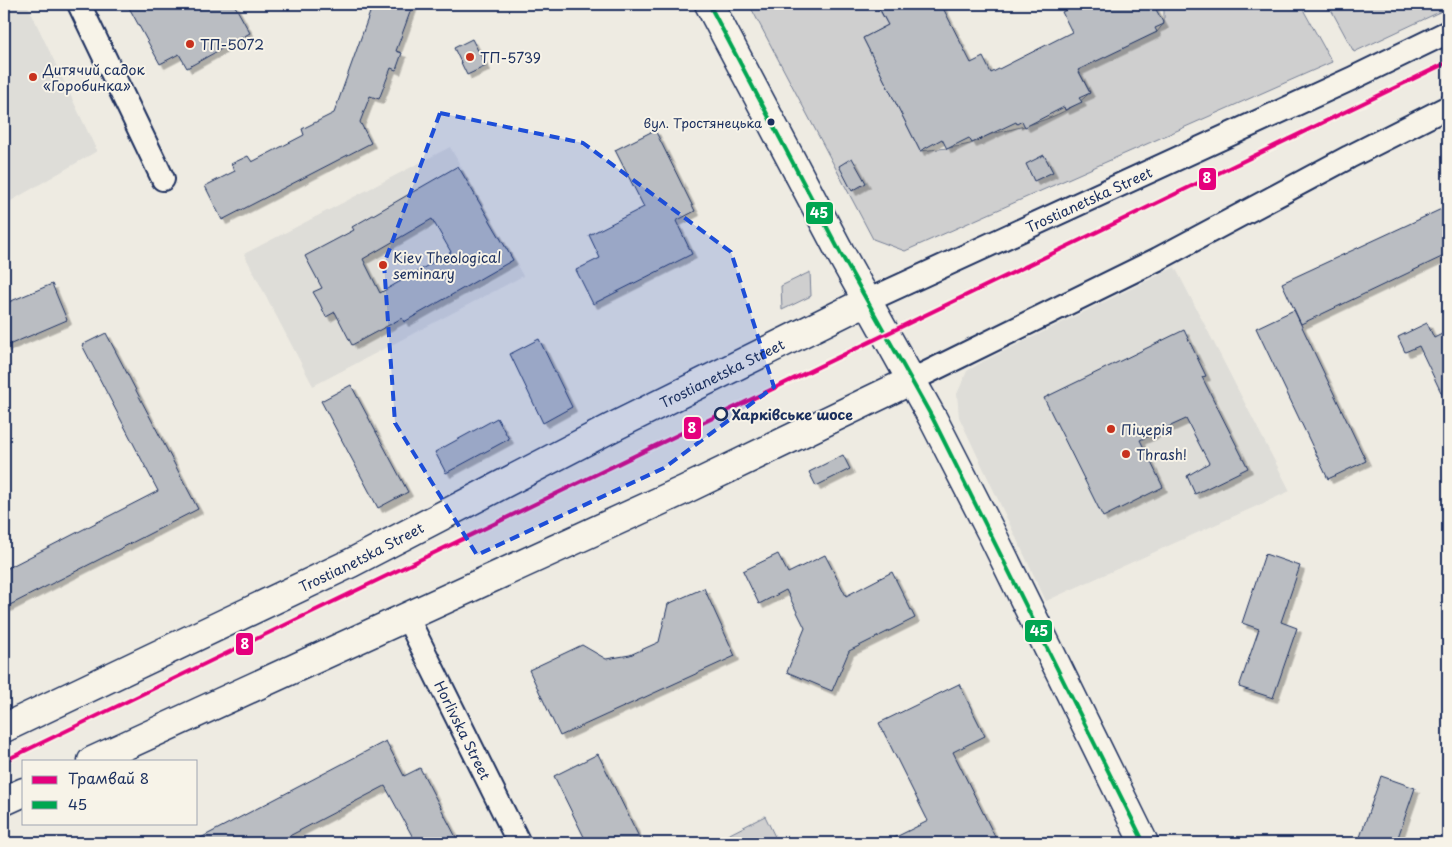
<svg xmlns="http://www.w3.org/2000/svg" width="1452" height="847" font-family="'Playpen Sans',sans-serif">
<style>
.built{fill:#deddd8}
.green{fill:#cfcfcf;stroke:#757f96}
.building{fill:#babdc2;stroke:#1b2f5e;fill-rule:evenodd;filter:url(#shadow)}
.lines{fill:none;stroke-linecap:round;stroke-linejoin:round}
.minor-casing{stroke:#1b2f5e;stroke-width:26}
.major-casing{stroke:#1b2f5e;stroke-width:31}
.minor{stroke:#f7f3e8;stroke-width:22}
.major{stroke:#f7f3e8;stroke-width:28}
.bus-1-casing{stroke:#f7f3e8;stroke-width:8}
.bus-1{stroke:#00a651;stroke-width:4}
.tram-1-casing{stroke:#f7f3e8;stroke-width:8}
.tram-1{stroke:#e5007d;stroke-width:4}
.marked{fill:#1d4ed8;fill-opacity:0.2;stroke:#1d4ed8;stroke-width:4;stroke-dasharray:10 6;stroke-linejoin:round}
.poi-dot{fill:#c8321e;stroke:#f7f3e8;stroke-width:2}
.bus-dot{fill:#1b2f5e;stroke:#f7f3e8;stroke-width:2}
.stop-dot{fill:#f7f3e8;stroke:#1b2f5e;stroke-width:2.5}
.labels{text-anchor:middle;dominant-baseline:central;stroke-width:4;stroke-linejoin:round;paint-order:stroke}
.bus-label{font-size:13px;fill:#1b2f5e;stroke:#f7f3e8;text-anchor:end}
.poi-label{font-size:14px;fill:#1b2f5e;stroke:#f7f3e8;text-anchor:start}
.street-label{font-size:14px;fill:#1b2f5e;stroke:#f7f3e8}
.stop-label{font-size:14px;font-weight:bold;fill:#1b2f5e;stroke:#f7f3e8;text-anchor:start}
.line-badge{stroke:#f7f3e8;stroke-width:2}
.badge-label{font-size:14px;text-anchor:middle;font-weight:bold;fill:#fff}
</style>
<defs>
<filter id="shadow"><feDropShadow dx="4.5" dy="4.5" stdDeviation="0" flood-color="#0004"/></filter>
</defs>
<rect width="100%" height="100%" fill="#eeebe2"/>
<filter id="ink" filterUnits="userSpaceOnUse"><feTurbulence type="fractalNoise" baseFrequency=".02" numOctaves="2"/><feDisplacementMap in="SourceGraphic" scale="10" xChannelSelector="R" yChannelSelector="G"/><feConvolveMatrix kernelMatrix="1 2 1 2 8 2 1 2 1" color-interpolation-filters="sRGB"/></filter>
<g filter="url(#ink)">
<g class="built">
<path d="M 4,4 L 27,4 L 97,151 L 4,205 Z"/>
<path d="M 450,147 L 523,276 L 313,386 L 244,254 Z"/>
<path d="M 1175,267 L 1290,491 L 1046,601 L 959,417 L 957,394 L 967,371 L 984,361 Z"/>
</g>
<g class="green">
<path d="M 749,4 L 876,4 L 888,25 L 863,38 L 920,151 C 937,149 954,148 970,144 C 978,141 984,136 991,134 C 1023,127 1068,117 1090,92 L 1077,68 L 1157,32 L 1164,23 L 1164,4 L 1300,4 L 1332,62 L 905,251 L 873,239 Z"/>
<path d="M 1328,4 L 1448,4 L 1448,8 L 1354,52 Z"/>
<path d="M 810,272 L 811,296 L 782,310 L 781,286 Z"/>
<path d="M 765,816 L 778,843 L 719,843 L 718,840 Z"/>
</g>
<g class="building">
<path d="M 127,4 L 234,4 L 250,33 L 187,68 L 179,54 L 160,64 Z"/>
<path d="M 373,4 L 413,4 L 396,51 L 402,53 L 396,70 L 391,68 L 379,99 L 370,96 L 360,122 L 371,143 L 222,220 L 205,186 L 235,171 L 231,164 L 248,156 L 252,162 L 304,135 L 302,129 L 334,113 Z"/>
<path d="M 877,4 L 941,4 L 971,63 L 983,57 L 991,73 L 1072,32 L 1062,12 L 1078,4 L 1153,4 L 1164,24 L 1155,28 L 1157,32 L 1078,70 L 1090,93 L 1079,98 L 1082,102 L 1065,110 L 1064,107 L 1025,127 L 1022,121 L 1017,124 L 1016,122 L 972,143 L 969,138 L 947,149 L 942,139 L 920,151 L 863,38 L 888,25 Z"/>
<path d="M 472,39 L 486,66 L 467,75 L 454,48 Z"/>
<path d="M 655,130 L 695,211 L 676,221 L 692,254 L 593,304 L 576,270 L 600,258 L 589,235 L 644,207 L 615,150 Z"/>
<path d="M 1044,155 L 1053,172 L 1034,181 L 1026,164 Z"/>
<path d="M 852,158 L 866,183 L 852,191 L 839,166 Z"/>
<path d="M 458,166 L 513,260 L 404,322 L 402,318 L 352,345 L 335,312 L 326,317 L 320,304 L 313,292 L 322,288 L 305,256 L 354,230 L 352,227 ZM 432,219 L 451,252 L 380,293 L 363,259 Z"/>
<path d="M 1448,206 L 1448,254 L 1301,324 L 1282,283 Z"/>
<path d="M 52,284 L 67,320 L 4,347 L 4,304 Z"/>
<path d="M 1294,310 L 1366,461 L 1328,479 L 1256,328 Z"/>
<path d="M 1427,323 L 1434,338 L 1448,331 L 1448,407 L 1419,346 L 1405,352 L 1398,337 Z"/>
<path d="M 1184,330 L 1206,376 L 1202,377 L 1248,468 L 1195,494 L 1187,476 L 1209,463 L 1186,419 L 1140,440 L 1163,487 L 1103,517 L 1044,398 Z"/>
<path d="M 106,333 L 198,509 L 4,608 L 4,570 L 158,491 L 82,345 Z"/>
<path d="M 539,339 L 572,407 L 543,423 L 510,354 Z"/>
<path d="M 351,385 L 408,492 L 378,508 L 321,401 Z"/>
<path d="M 497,418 L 509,439 L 446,473 L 435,452 Z"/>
<path d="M 843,455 L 850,469 L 816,486 L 809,472 Z"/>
<path d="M 778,554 L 788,573 L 825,555 L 846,596 L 892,572 L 915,618 L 849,651 L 832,691 L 787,672 L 805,628 L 786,590 L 759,604 L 743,571 Z"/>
<path d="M 1265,554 L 1300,566 L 1281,622 L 1297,628 L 1273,698 L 1239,687 L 1259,629 L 1242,623 Z"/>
<path d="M 704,588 L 735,656 L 560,736 L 529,670 L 582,645 L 606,659 L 630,655 L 659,642 L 668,604 Z"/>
<path d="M 959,684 L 985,736 L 953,752 L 998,843 L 884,843 L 928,821 L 879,723 Z"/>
<path d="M 386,741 L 404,776 L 420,768 L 459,843 L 416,843 L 385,786 L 276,843 L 191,843 Z"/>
<path d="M 598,754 L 642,843 L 587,843 L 554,776 Z"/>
<path d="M 1381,776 L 1415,788 L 1396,843 L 1358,843 Z"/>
</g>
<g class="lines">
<g class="minor-casing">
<g id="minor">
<path d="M 79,4 L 163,179"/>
<path id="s1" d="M 867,301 L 1353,78 L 1448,32"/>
<path d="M 912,380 L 1158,259 L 1349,157 L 1448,107"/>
<path id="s2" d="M 407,617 L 519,843"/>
</g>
</g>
<g class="major-casing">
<g id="major">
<path d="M 709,4 L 841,254 L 933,419 L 992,534 L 1144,843"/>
<path id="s3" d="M 4,728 L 351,563 L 611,428 L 867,301"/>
<path d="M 92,761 L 684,490 L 912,380"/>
<path d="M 4,801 L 24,792"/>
</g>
</g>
<use href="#minor" class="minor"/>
<use href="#major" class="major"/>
<g class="bus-1-casing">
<path id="bus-1" d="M 709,4 L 841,254 L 933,419 L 1144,843"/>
</g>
<use href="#bus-1" class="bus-1"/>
<g class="tram-1-casing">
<path id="tram-1" d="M 4,761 L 1448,62"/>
</g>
<use href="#tram-1" class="tram-1"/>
</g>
</g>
<path class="marked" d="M 440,113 L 583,143 L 731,252 L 774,387 L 664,468 L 477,555 L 395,423 L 384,264 Z"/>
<g class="poi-dot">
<circle cx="190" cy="44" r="5"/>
<circle cx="470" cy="57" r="5"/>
<circle cx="33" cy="77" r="5"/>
<circle cx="383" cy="265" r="5"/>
<circle cx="1111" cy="429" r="5"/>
<circle cx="1126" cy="454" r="5"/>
</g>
<circle class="bus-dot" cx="771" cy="122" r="4.5"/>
<circle class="stop-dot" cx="721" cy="414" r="6"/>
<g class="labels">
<g class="bus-label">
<text x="762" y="122">вул. Тростянецька</text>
</g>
<g class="poi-label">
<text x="200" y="44">ТП-5072</text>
<text x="480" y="57">ТП-5739</text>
<text x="43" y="69">Дитячий садок<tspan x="43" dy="16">«Горобинка»</tspan></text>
<text x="393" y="257">Kiev Theological<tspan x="393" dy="16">seminary</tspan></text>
<text x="1121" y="429">Піцерія</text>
<text x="1136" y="454">Thrash!</text>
</g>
<g class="street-label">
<text stroke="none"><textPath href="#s1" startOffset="244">Trostianetska Street</textPath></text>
<text stroke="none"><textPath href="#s3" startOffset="801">Trostianetska Street</textPath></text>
<text stroke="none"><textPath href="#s3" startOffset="396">Trostianetska Street</textPath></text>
<text stroke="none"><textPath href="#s2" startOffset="126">Horlivska Street</textPath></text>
</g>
<g class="stop-label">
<text x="732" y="414">Харківське шосе</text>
</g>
</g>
<g class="line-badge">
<rect x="1198" y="167" width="19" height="24" rx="5" fill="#e5007d"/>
<rect x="805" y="201" width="29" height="24" rx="5" fill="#00a651"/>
<rect x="683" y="416" width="19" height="24" rx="5" fill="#e5007d"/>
<rect x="1024" y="619" width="29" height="24" rx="5" fill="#00a651"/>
<rect x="235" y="632" width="19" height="24" rx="5" fill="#e5007d"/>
</g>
<g class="badge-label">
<text x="1207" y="183">8</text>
<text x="819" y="218">45</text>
<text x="692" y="433">8</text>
<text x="1039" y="636">45</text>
<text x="245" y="649">8</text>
</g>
<rect width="1452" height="847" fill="none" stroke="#f7f3e8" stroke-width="20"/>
<rect x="10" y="10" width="1432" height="827" fill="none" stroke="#1b2f5e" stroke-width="2" filter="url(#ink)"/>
<rect x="22" y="760" width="175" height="65" fill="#f7f3e8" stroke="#9fa5b1"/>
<rect x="32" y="776" width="25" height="8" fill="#e5007d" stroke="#9fa5b1"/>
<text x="68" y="784" font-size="15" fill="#1b2f5e">Трамвай 8</text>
<rect x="32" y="801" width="25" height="8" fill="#00a651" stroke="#9fa5b1"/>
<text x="68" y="810" font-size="15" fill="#1b2f5e">45</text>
</svg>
